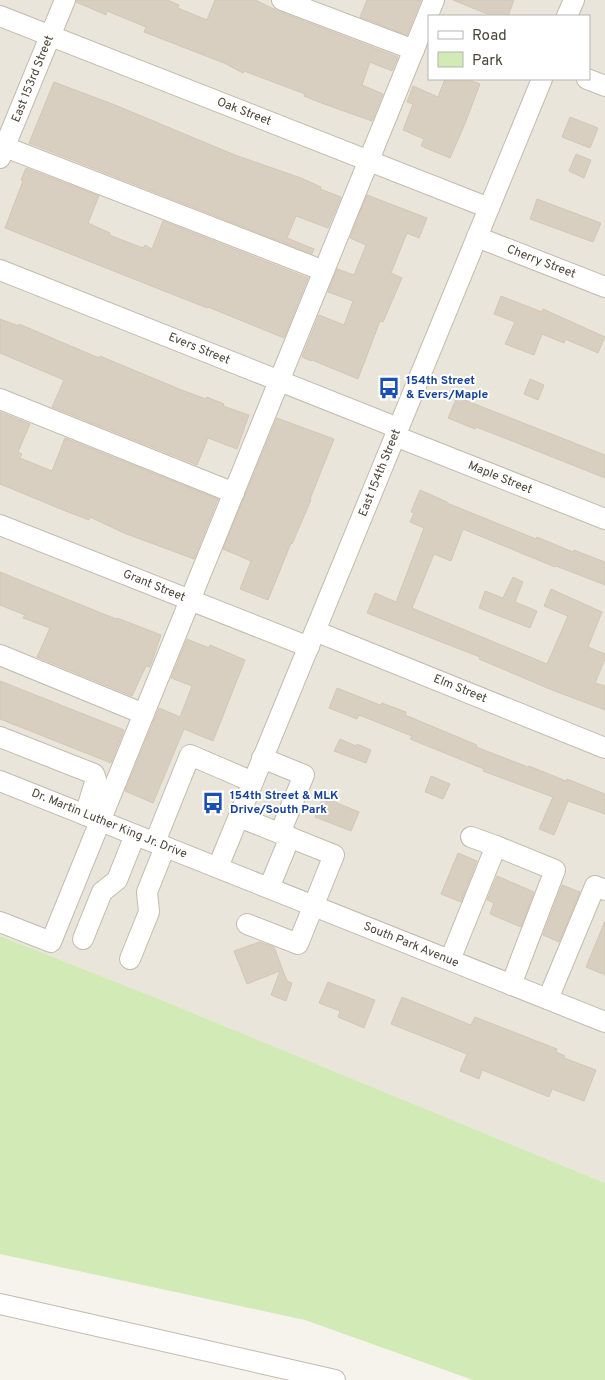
<svg xmlns="http://www.w3.org/2000/svg" width="605" height="1380" font-family="Overpass,sans-serif">
<style>
.residential{fill:#eae5da;fill-rule:evenodd}
.green{fill:#d2eab5}
.building{fill:#d8cfc1;stroke:#d3c7b4}
.lines{fill:none;stroke-linecap:round;stroke-linejoin:round}
.minor-casing{stroke:#c2bbae;stroke-width:22}
.minor{stroke:#fff;stroke-width:20}
.labels{text-anchor:middle;dominant-baseline:central;stroke-width:4;stroke-linejoin:round;paint-order:stroke}
.street-label{font-size:12px;fill:#4b4439;stroke:#fff}
.transit-label{font-size:12px;font-weight:bold;fill:#164399;stroke:#fff;text-anchor:start}
</style>
<rect width="100%" height="100%" fill="#f6f3ec"/>
<path class="residential" d="M 0,0 L 605,0 L 605,1183 L 164,1001 L 0,936 ZM 429,16 L 589,16 L 589,79 L 429,79 Z"/>
<path class="green" d="M 0,936 L 164,1001 L 605,1183 L 605,1380 L 473,1380 L 305,1320 L 0,1254 Z"/>
<g class="building">
<path d="M 77,0 L 167,0 L 179,5 L 178,8 L 207,20 L 215,0 L 255,0 L 278,11 L 398,57 L 392,71 L 370,62 L 362,85 L 383,94 L 372,121 L 324,104 L 304,96 L 305,94 L 244,71 L 243,73 L 224,63 L 144,32 L 146,27 L 107,11 L 106,15 L 76,2 Z"/>
<path d="M 367,0 L 421,0 L 407,35 L 360,17 Z"/>
<path d="M 453,0 L 514,0 L 508,16 L 492,16 Z"/>
<path d="M 445,79 L 466,79 L 480,84 L 464,126 L 450,158 L 421,146 L 424,139 L 403,130 L 413,104 L 407,102 L 413,86 L 438,97 Z"/>
<path d="M 54,82 L 115,105 L 235,155 L 301,178 L 321,187 L 320,189 L 341,197 L 328,228 L 296,216 L 287,238 L 314,249 L 312,254 L 29,143 Z"/>
<path d="M 570,117 L 598,128 L 590,148 L 562,137 Z"/>
<path d="M 576,154 L 591,160 L 584,178 L 569,171 Z"/>
<path d="M 26,168 L 99,196 L 88,223 L 110,233 L 109,235 L 143,248 L 145,245 L 152,249 L 163,221 L 308,278 L 284,338 L 208,307 L 207,308 L 5,228 L 23,181 L 21,180 Z"/>
<path d="M 367,195 L 427,218 L 419,238 L 407,233 L 391,273 L 402,278 L 383,322 L 380,321 L 358,379 L 312,360 L 311,361 L 302,357 L 319,315 L 344,325 L 353,301 L 328,292 L 337,269 L 354,275 L 366,245 L 350,238 Z"/>
<path d="M 537,199 L 601,223 L 593,242 L 530,219 Z"/>
<path d="M 501,296 L 542,312 L 543,309 L 605,337 L 598,353 L 565,339 L 564,343 L 542,334 L 534,355 L 505,344 L 515,322 L 494,314 Z"/>
<path d="M 0,319 L 19,326 L 19,324 L 99,358 L 100,356 L 179,389 L 206,399 L 207,397 L 224,404 L 223,406 L 249,415 L 237,449 L 208,438 L 197,465 L 52,407 L 64,380 L 0,353 Z"/>
<path d="M 530,379 L 544,385 L 538,400 L 524,394 Z"/>
<path d="M 457,397 L 605,455 L 605,478 L 512,441 L 476,427 L 475,429 L 448,418 Z"/>
<path d="M 0,412 L 30,424 L 18,452 L 22,454 L 20,458 L 52,471 L 65,438 L 218,499 L 194,559 L 124,533 L 90,517 L 89,520 L 63,510 L 0,484 Z"/>
<path d="M 277,418 L 334,439 L 310,499 L 311,500 L 292,544 L 291,543 L 268,600 L 240,589 L 251,561 L 223,549 Z"/>
<path d="M 420,490 L 447,502 L 447,503 L 536,539 L 537,537 L 573,552 L 574,550 L 605,562 L 605,585 L 556,566 L 555,567 L 463,529 L 451,561 L 434,554 L 412,608 L 547,664 L 568,616 L 544,606 L 551,589 L 602,612 L 588,647 L 605,654 L 605,659 L 595,683 L 605,686 L 605,710 L 552,690 L 479,659 L 480,657 L 367,613 L 375,593 L 396,602 L 424,528 L 410,522 L 414,513 L 411,512 Z"/>
<path d="M 0,572 L 116,619 L 117,618 L 161,635 L 150,667 L 146,666 L 132,696 L 37,657 L 50,628 L 23,618 L 25,615 L 0,605 Z"/>
<path d="M 513,577 L 523,582 L 515,602 L 537,611 L 530,628 L 479,608 L 485,591 L 503,598 Z"/>
<path d="M 187,639 L 209,648 L 210,645 L 245,660 L 213,741 L 184,729 L 153,803 L 125,791 L 159,708 L 180,717 L 192,686 L 171,678 Z"/>
<path d="M 0,681 L 124,730 L 111,763 L 0,719 Z"/>
<path d="M 337,688 L 380,705 L 382,703 L 406,712 L 405,715 L 477,745 L 476,747 L 528,767 L 529,766 L 566,781 L 567,779 L 605,794 L 605,814 L 568,801 L 554,835 L 539,829 L 553,797 L 483,771 L 484,769 L 410,739 L 412,736 L 359,715 L 357,719 L 329,708 Z"/>
<path d="M 340,739 L 356,746 L 357,744 L 371,750 L 366,763 L 334,751 Z"/>
<path d="M 431,776 L 450,784 L 443,799 L 425,792 Z"/>
<path d="M 323,797 L 359,812 L 351,831 L 315,817 Z"/>
<path d="M 458,853 L 477,861 L 461,902 L 441,894 Z"/>
<path d="M 497,876 L 534,892 L 521,927 L 490,914 L 494,903 L 487,900 Z"/>
<path d="M 562,885 L 580,892 L 559,942 L 543,935 Z"/>
<path d="M 605,921 L 605,975 L 586,967 Z"/>
<path d="M 259,942 L 274,947 L 287,981 L 292,983 L 286,1001 L 271,995 L 280,971 L 247,984 L 234,951 Z"/>
<path d="M 328,982 L 375,1000 L 364,1028 L 338,1017 L 340,1011 L 319,1003 Z"/>
<path d="M 402,997 L 471,1025 L 475,1017 L 557,1049 L 556,1052 L 565,1056 L 564,1058 L 596,1070 L 584,1101 L 552,1089 L 549,1097 L 482,1070 L 479,1079 L 460,1071 L 467,1054 L 391,1024 Z"/>
</g>
<g class="lines">
<g class="minor-casing">
<g id="minor">
<path d="M 282,0 L 414,50"/>
<path d="M 0,16 L 489,208"/>
<path d="M 567,16 L 574,0"/>
<path d="M 587,79 L 605,86"/>
<path d="M 0,145 L 324,271"/>
<path d="M 0,158 L 65,0"/>
<path d="M 477,237 L 605,287"/>
<path d="M 0,270 L 398,428"/>
<path d="M 0,399 L 234,493"/>
<path d="M 395,436 L 605,519"/>
<path d="M 0,525 L 309,647"/>
<path d="M 315,631 L 605,748"/>
<path d="M 0,655 L 144,714"/>
<path d="M 0,737 L 94,774 L 96,779 L 85,815"/>
<path d="M 262,758 L 304,775 L 280,833"/>
<path d="M 0,781 L 605,1022"/>
<path d="M 239,817 L 334,855 L 298,944 L 247,924"/>
<path d="M 471,837 L 496,846"/>
<path d="M 155,842 L 190,755 L 253,782"/>
<path d="M 218,867 L 542,79"/>
<path d="M 269,888 L 290,837"/>
<path d="M 0,922 L 51,942 L 434,0"/>
<path d="M 83,939 L 102,892 L 117,880 L 135,835"/>
<path d="M 130,959 L 149,912 L 147,892 L 165,847"/>
<path d="M 450,960 L 496,846 L 555,870 L 511,985"/>
<path d="M 548,999 L 595,886 L 605,890"/>
<path d="M 0,1304 L 335,1380"/>
</g>
</g>
<use href="#minor" class="minor"/>
</g>
<defs>
<g id="bus-bare" transform="scale(1.725)"><path d="M-5-6H5V4H4V6H2V4H-2V6H-4V4H-5ZM-3.5-4V0h7V-4ZM-3.5 1.2v1.5H-2V1.2ZM2 1.2v1.5H3.5V1.2Z" fill="#1a4fb4" stroke="#fff" stroke-width="2.5" paint-order="stroke"/></g>
</defs>
<g fill-rule="evenodd">
<use href="#bus-bare" x="389" y="388"/>
<use href="#bus-bare" x="213" y="803"/>
</g>
<g class="labels">
<g class="street-label">
<text transform="translate(33 79) rotate(-68)">East 153rd Street</text>
<text transform="translate(244 112) rotate(21)">Oak Street</text>
<text transform="translate(541 262) rotate(21)">Cherry Street</text>
<text transform="translate(199 349) rotate(22)">Evers Street</text>
<text transform="translate(380 473) rotate(-68)">East 154th Street</text>
<text transform="translate(500 478) rotate(22)">Maple Street</text>
<text transform="translate(154 586) rotate(22)">Grant Street</text>
<text transform="translate(460 689) rotate(22)">Elm Street</text>
<text transform="translate(109 824) rotate(22)">Dr. Martin Luther King Jr. Drive</text>
<text transform="translate(411 945) rotate(22)">South Park Avenue</text>
</g>
<g class="transit-label">
<text x="406" y="381">154th Street<tspan x="406" dy="14">&amp; Evers/Maple</tspan></text>
<text x="230" y="796">154th Street &amp; MLK<tspan x="230" dy="14">Drive/South Park</tspan></text>
</g>
</g>
<rect x="428" y="15" width="162" height="65" fill="#ffffff" stroke="#b7b4b0"/>
<rect x="438" y="31" width="25" height="8" fill="#ffffff" stroke="#b7b4b0"/>
<text x="472" y="40" font-size="15" fill="#4b4439">Road</text>
<rect x="438" y="52" width="25" height="15" fill="#d2eab5" stroke="#b7b4b0"/>
<text x="472" y="65" font-size="15" fill="#4b4439">Park</text>
</svg>
